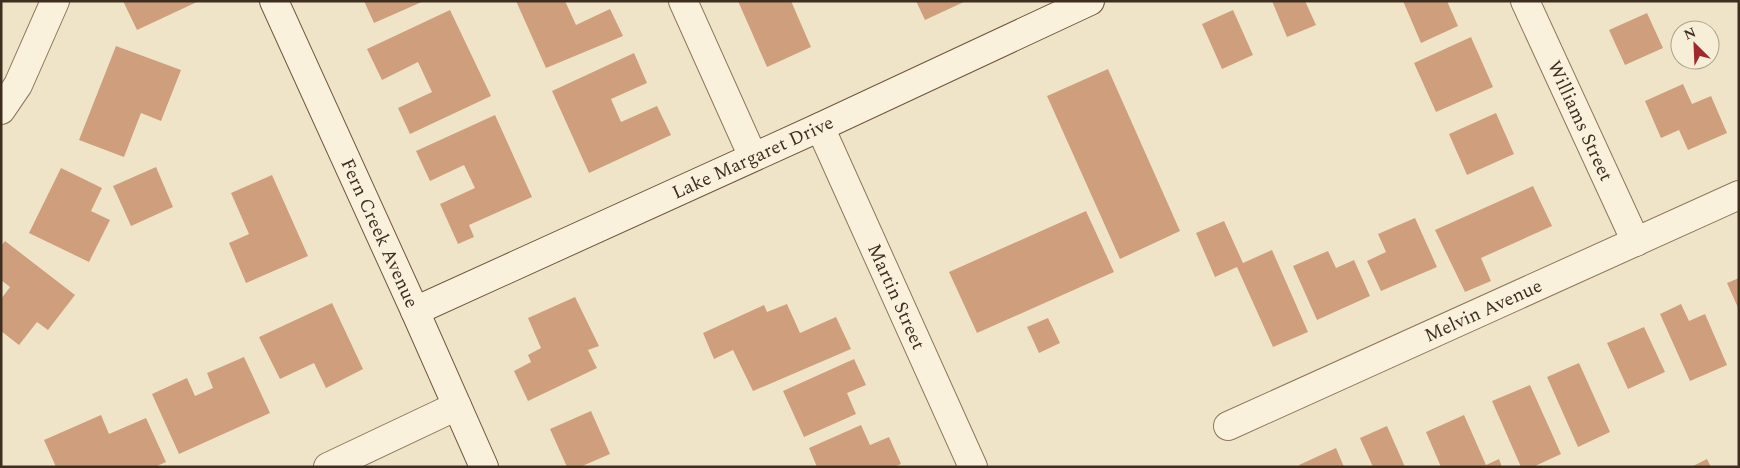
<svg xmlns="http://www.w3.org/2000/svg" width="1740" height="468" font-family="Spectral,serif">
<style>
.building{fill:#cf9f7d}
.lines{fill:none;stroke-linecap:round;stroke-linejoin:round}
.street-casing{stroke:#8d765c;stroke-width:30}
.secondary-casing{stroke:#6f573f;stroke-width:30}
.street{stroke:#faf1dc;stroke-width:28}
.secondary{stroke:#faf1dc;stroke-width:28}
.labels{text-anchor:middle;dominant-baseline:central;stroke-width:5;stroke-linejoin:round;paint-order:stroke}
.street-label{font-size:19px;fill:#3d2e20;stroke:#f7eed8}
</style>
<rect width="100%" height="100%" fill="#f0e4c8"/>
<g class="building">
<path d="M 123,1 L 199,1 L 137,30 Z"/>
<path d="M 364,1 L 424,1 L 374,23 Z"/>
<path d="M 516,1 L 565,1 L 576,25 L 610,9 L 623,36 L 546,68 Z"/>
<path d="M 738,1 L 791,1 L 811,47 L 767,67 Z"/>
<path d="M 916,1 L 966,1 L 925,20 Z"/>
<path d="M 1272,1 L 1305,1 L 1316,25 L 1287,37 Z"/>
<path d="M 1403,1 L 1447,1 L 1458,26 L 1421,43 Z"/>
<path d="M 450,10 L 491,96 L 410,134 L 398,108 L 432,92 L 418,62 L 382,80 L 367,49 Z"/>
<path d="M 1233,10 L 1253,55 L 1222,69 L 1202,24 Z"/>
<path d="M 1647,13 L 1663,48 L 1625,65 L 1609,30 Z"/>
<path d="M 1471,37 L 1493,87 L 1436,112 L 1414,63 Z"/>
<path d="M 116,46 L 181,70 L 161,121 L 141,113 L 124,157 L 79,140 Z"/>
<path d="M 634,53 L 647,83 L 611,99 L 621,122 L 657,106 L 671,135 L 589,173 L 552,91 Z"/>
<path d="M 1108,69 L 1180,231 L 1120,259 L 1047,96 Z"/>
<path d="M 1683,84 L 1692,104 L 1711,96 L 1727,133 L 1688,150 L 1679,130 L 1661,138 L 1645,101 Z"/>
<path d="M 1496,113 L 1514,154 L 1467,175 L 1449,134 Z"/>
<path d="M 495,115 L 532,197 L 469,225 L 474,237 L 458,244 L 440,204 L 475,188 L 464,165 L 430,181 L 416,151 Z"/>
<path d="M 156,167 L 173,207 L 131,226 L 113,186 Z"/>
<path d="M 61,168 L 102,188 L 91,211 L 110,220 L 89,262 L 29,233 Z"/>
<path d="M 272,175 L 308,256 L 246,283 L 229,243 L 249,234 L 231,193 Z"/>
<path d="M 1533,186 L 1552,226 L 1481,258 L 1491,281 L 1465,292 L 1435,230 Z"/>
<path d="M 1086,211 L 1114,272 L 977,333 L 949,272 Z"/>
<path d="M 1415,218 L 1437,267 L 1381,291 L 1367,261 L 1386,252 L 1378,234 Z"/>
<path d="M 1224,221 L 1243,263 L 1272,250 L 1308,332 L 1273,347 L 1237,267 L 1215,277 L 1196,233 Z"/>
<path d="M 5,241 L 75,295 L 48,330 L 37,322 L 19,345 L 1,331 L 1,299 L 10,287 L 1,280 L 1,246 Z"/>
<path d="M 1328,251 L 1336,268 L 1354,260 L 1370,296 L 1317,320 L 1293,266 Z"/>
<path d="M 1739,278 L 1739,310 L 1727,283 Z"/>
<path d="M 575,297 L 599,346 L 588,350 L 597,368 L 528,401 L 514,371 L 531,362 L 528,355 L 541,348 L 528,318 Z"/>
<path d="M 332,303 L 363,369 L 326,388 L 314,363 L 280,379 L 259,337 Z"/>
<path d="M 787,304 L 800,333 L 836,317 L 851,349 L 753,391 L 733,350 L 714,359 L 703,333 L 764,305 L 767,312 Z"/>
<path d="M 1681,304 L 1689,321 L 1705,314 L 1727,365 L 1690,381 L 1660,314 Z"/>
<path d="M 1048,318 L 1060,343 L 1039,353 L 1027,327 Z"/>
<path d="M 1644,327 L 1665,372 L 1628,389 L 1607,343 Z"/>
<path d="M 244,357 L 270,413 L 179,454 L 152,394 L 187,378 L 195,396 L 213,388 L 207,373 Z"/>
<path d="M 854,359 L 866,385 L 847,393 L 856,414 L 804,437 L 783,391 Z"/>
<path d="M 1579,363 L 1610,432 L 1578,447 L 1547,377 Z"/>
<path d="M 1530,385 L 1561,454 L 1533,467 L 1521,467 L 1492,401 Z"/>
<path d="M 591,411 L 610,454 L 580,467 L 567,467 L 550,429 Z"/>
<path d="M 101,415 L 109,434 L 146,418 L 166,462 L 155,467 L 56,467 L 44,440 Z"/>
<path d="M 1464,415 L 1486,465 L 1499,459 L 1502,467 L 1441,467 L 1426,432 Z"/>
<path d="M 861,425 L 870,445 L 889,437 L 901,464 L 894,467 L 817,467 L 809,448 Z"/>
<path d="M 1387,426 L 1405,467 L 1373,467 L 1360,438 Z"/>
<path d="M 1336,448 L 1344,467 L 1300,467 L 1299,465 Z"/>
<path d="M 1707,459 L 1711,467 L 1691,467 Z"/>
</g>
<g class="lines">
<g class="street-casing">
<g id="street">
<path d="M 683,1 L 753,157"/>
<path id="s1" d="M 1525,1 L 1636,242"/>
<path d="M 1,110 L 18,85 L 55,1"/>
<path id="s2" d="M 820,127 L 973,467"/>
<path id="s3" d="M 1228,426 L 1739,195"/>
<path d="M 328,467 L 457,406"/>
</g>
</g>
<g class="secondary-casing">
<g id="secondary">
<path id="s4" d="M 274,1 L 415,311 L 484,467"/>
<path id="s5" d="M 415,311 L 820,127 L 1090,1"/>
</g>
</g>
<use href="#street" class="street"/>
<use href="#secondary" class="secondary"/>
</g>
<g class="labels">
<g class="street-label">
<text stroke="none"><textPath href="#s1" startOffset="132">Williams Street</textPath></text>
<text stroke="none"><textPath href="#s5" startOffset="371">Lake Margaret Drive</textPath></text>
<text stroke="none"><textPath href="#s4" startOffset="255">Fern Creek Avenue</textPath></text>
<text stroke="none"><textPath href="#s2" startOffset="186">Martin Street</textPath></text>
<text stroke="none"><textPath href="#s3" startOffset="280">Melvin Avenue</textPath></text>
</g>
</g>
<rect width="1740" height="468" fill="none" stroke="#3d2e20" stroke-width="5"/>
<g transform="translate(1695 45) rotate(336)"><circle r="24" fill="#f7eed8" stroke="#ada18e"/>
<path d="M0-4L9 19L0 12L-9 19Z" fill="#9e2a2b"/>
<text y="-8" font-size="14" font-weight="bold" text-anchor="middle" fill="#3d2e20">N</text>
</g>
</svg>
